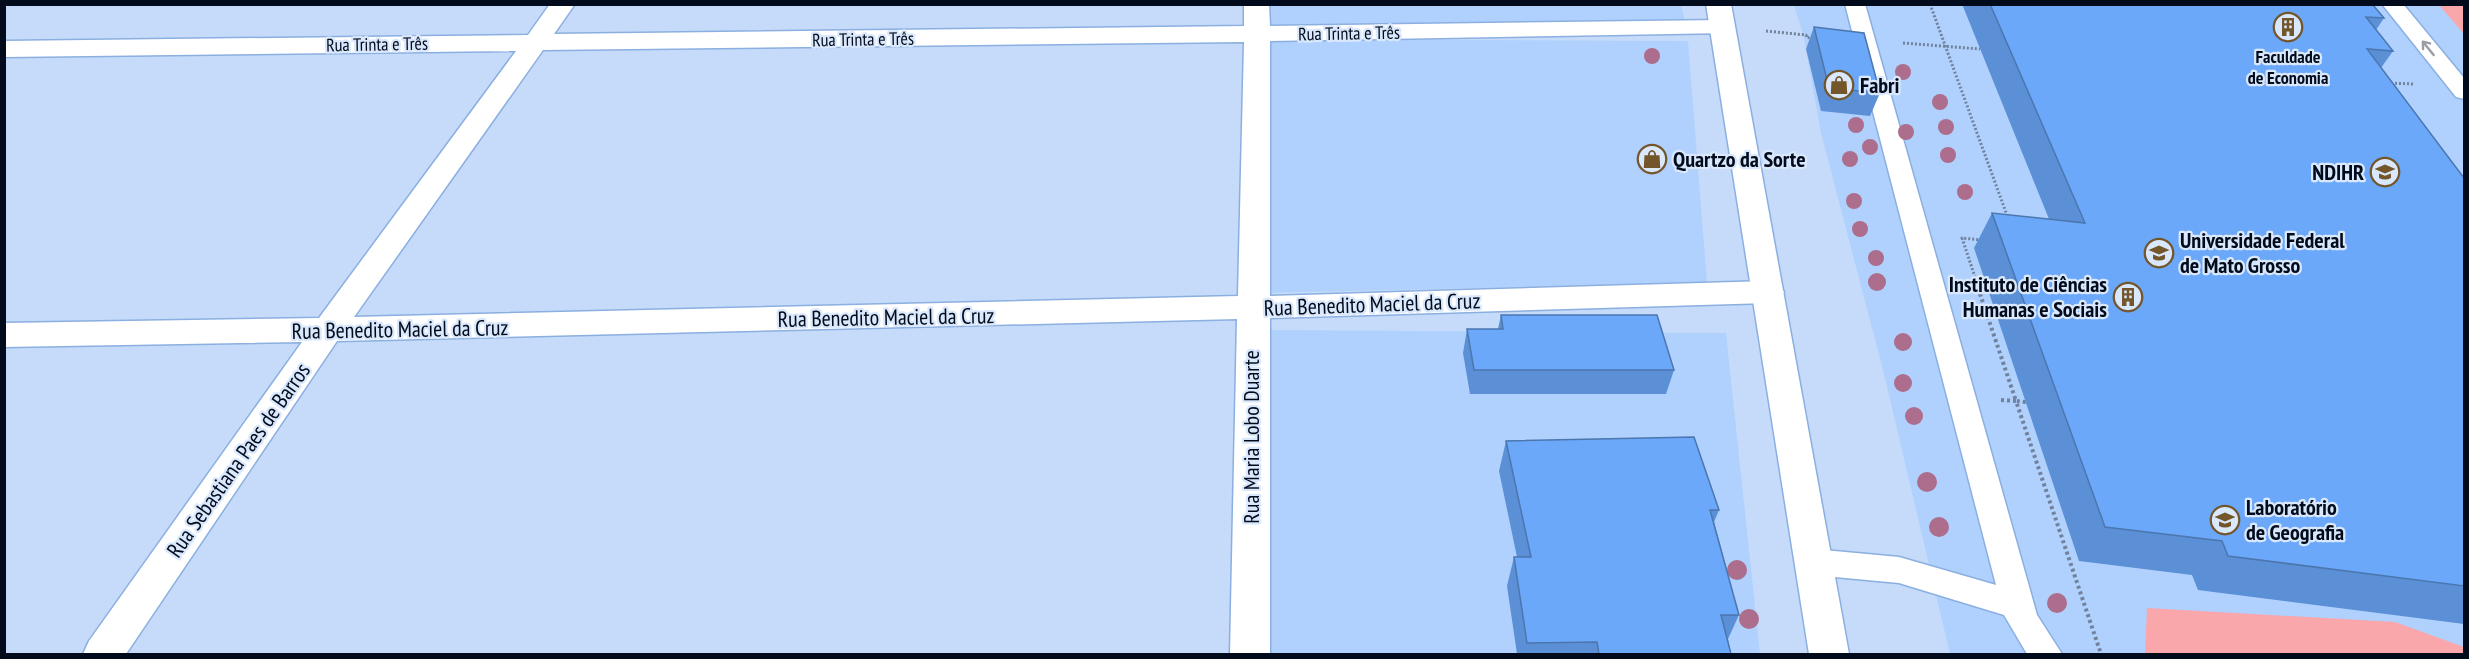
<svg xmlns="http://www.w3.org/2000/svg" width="2469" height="659" font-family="'PT Sans Narrow',sans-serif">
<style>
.built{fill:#b0d1fe}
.green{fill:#f9a7ab}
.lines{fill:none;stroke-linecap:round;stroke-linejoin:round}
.service-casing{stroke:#8bafe0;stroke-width:3}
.minor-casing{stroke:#8bafe0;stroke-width:3}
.tertiary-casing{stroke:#8bafe0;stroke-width:3}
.path-far1{stroke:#72829b;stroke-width:3;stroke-dasharray:2 2;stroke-linecap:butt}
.path{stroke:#72829b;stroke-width:4;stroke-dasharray:3 3;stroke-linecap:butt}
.service{fill:#fff;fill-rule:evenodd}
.minor{fill:#fff;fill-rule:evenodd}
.tertiary{fill:#fff;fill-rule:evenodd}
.tree{fill:#ad6d8c}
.wall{fill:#5c90d6}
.building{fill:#6ba8f9;stroke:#4b76ae;stroke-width:1.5}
.oneway{stroke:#9a9da4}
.labels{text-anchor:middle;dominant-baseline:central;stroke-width:4.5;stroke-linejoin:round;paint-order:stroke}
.far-street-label{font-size:18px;fill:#020b1c;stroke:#d9e8fc}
.far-poi-label{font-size:18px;font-weight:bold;fill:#020b1c;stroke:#d9e8fc}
.poi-label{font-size:22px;font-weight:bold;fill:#020b1c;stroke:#d9e8fc;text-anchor:start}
.street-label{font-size:22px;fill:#020b1c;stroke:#d9e8fc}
</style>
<rect width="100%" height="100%" fill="#c5dbf9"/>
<g class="built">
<path d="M 1262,4 L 1681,4 L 1685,22 L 1261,29 Z"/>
<path d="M 1794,5 L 2464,5 L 2464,654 L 1950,654 L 1884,374 L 1821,133 L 1804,38 Z"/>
<path d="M 1271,39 L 1688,41 L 1707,283 L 1263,293 Z"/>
<path d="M 1270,330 L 1726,333 L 1760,654 L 1262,654 Z"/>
</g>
<g class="green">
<path d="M 2439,5 L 2464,5 L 2464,34 Z"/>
<path d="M 2147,608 L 2395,622 L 2464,647 L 2464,654 L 2145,654 Z"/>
</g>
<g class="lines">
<g class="service-casing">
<g id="service">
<path d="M 1845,4 L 1865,4 L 2037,615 L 2062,654 L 2027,654 L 2004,615 L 1899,583 L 1813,575 L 1802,571 L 1797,562 L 1802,553 L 1813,549 L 1899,557 L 1996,585 Z"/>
<path d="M 2382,4 L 2403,4 L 2464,78 L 2464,99 L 2456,97 Z"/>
</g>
</g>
<g class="minor-casing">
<path id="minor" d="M 550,4 L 575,4 L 554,34 L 1244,26 L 1244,4 L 1269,4 L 1270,26 L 1721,20 L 1730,23 L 1734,28 L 1730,33 L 1270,41 L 1270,296 L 1768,281 L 1779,284 L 1784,292 L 1779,300 L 1768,303 L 1270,318 L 1270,654 L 1230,654 L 1237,319 L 337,341 L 126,654 L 83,654 L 89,641 L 302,342 L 4,347 L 4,323 L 319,318 L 516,51 L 4,57 L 4,41 L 528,35 ZM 1244,42 L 1238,296 L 354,317 L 543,50 Z"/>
</g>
<g class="tertiary-casing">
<path id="tertiary" d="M 1706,4 L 1731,4 L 1849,654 L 1809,654 Z"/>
</g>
<g class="path-far1">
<path d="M 1930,4 L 2008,218"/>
<path d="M 1766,31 L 1806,35 L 1807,38 L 1814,36"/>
<path d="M 1903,43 L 1980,49"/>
<path d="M 2387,83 L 2413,84"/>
<path d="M 1979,289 L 1962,238 L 1981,240"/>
</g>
<g class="path">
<path d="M 1978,288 L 2016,401 L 2026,402"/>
<path d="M 2001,400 L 2016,401 L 2101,654"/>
</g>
<use href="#service" class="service"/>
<use href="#minor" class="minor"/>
<use href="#tertiary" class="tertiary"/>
</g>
<g class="tree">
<circle cx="1652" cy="56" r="8"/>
<circle cx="1903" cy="72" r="8"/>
<circle cx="1940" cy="102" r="8"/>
<circle cx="1856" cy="125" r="8"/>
<circle cx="1946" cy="127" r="8"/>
<circle cx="1906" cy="132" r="8"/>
<circle cx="1870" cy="147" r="8"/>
<circle cx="1948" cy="155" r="8"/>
<circle cx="1850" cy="159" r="8"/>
<circle cx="1965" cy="192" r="8"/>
<circle cx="1854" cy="201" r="8"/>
<circle cx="1860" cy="229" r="8"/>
<circle cx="1876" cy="258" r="8"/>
<circle cx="1877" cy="282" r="9"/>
<circle cx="1903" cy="342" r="9"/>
<circle cx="1903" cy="383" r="9"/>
<circle cx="1914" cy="416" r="9"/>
<circle cx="1927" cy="482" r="10"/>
<circle cx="1939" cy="527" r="10"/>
<circle cx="1737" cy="570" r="10"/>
<circle cx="2057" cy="603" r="10"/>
<circle cx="1749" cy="619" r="10"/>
</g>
<g class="wall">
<path d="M 1962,4 L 2372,4 L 2384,18 L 2376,30 L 2393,51 L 2381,68 L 2464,178 L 2464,624 L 2198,590 L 2192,575 L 2079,561 L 1974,248 L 1992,213 L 2049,219 Z"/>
<path d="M 1814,27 L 1880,93 L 1870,116 L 1821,111 L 1806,49 Z"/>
<path d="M 1501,315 L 1674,370 L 1666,394 L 1470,394 L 1463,353 L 1467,329 L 1498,329 Z"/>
<path d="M 1506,441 L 1719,510 L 1714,522 L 1739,615 L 1728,639 L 1731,654 L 1517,654 L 1507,586 L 1514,557 L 1517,557 L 1499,471 Z"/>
</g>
<g class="building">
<path d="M 1990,4 L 2372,4 L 2384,18 L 2366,17 L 2393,51 L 2367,49 L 2464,178 L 2464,586 L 2228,556 L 2222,541 L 2105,527 L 1992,213 L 2085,223 Z"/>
<path d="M 1814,27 L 1864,33 L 1880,93 L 1829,88 Z"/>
<path d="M 1501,315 L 1657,315 L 1674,370 L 1474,370 L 1467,329 L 1503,329 Z"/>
<path d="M 1694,437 L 1719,510 L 1710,510 L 1739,615 L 1721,615 L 1731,654 L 1599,654 L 1597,642 L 1527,643 L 1514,557 L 1531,557 L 1506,441 Z"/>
</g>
<defs><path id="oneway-shaft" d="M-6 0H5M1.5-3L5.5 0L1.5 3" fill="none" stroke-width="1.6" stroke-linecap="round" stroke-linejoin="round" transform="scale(1.5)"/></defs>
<use class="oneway" href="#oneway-shaft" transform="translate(2428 48) rotate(-129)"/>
<defs>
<g id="building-ring" transform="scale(1.5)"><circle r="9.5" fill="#d9e8fc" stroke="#73562a" stroke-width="1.5"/><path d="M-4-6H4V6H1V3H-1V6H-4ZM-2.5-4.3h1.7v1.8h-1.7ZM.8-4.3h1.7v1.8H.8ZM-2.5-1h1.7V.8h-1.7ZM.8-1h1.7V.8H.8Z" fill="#73562a"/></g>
<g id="shop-ring" transform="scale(1.5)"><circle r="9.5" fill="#d9e8fc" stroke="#73562a" stroke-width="1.5"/><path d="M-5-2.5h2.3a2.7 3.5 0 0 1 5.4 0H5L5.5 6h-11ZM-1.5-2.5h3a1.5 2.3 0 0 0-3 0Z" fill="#73562a"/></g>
<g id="university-ring" transform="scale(1.5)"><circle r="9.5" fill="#d9e8fc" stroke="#73562a" stroke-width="1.5"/><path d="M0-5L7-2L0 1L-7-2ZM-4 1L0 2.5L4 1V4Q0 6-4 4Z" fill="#73562a"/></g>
</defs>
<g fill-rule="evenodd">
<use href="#building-ring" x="2288" y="27"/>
<use href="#shop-ring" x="1839" y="85"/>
<use href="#shop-ring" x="1652" y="159"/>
<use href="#university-ring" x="2385" y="172"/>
<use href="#university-ring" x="2159" y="253"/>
<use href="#building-ring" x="2128" y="297"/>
<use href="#university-ring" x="2225" y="520"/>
</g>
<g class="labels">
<g class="far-street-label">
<text transform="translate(1349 33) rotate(-1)">Rua Trinta e Três</text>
<text transform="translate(863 39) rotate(-1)">Rua Trinta e Três</text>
<text transform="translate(377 44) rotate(-1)">Rua Trinta e Três</text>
</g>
<g class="far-poi-label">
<text x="2288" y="56">Faculdade<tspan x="2288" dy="21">de Economia</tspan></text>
</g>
<g class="poi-label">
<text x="1860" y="85">Fabri</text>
<text x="1673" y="159">Quartzo da Sorte</text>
<text x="2364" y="172" text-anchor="end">NDIHR</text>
<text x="2180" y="240">Universidade Federal<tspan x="2180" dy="25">de Mato Grosso</tspan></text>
<text x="2107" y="284" text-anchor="end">Instituto de Ciências<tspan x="2107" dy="25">Humanas e Sociais</tspan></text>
<text x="2246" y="507">Laboratório<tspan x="2246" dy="25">de Geografia</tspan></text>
</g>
<g class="street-label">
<text transform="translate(1372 304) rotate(-2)">Rua Benedito Maciel da Cruz</text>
<text transform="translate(886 317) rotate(-1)">Rua Benedito Maciel da Cruz</text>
<text transform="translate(400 329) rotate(-1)">Rua Benedito Maciel da Cruz</text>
<text transform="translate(1251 437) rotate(-90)">Rua Maria Lobo Duarte</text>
<text transform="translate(238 460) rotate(-55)">Rua Sebastiana Paes de Barros</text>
</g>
</g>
<rect width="2469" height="659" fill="none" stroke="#020b1c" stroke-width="12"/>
</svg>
